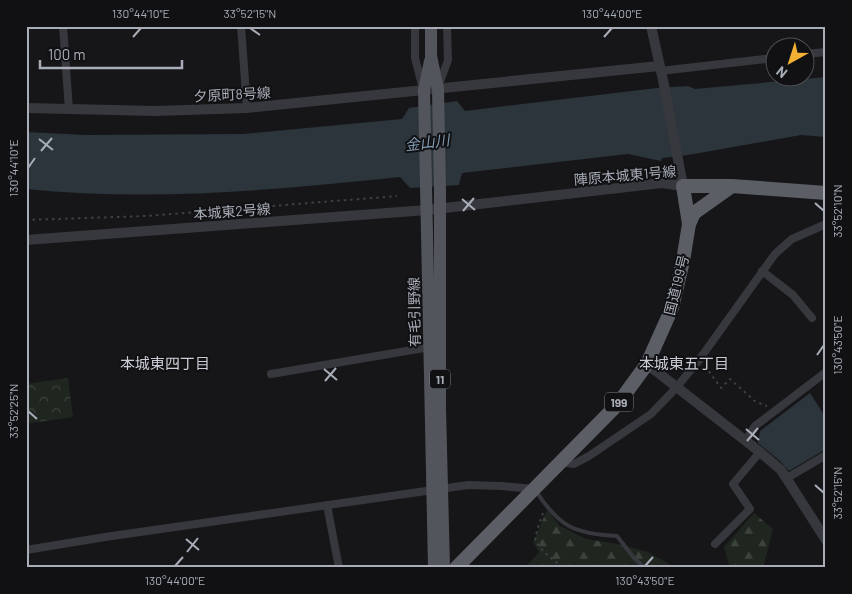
<svg xmlns="http://www.w3.org/2000/svg" width="852" height="594" font-family="Barlow,'Noto Sans JP',sans-serif">
<style>
.forest{fill:url(#forest-firs)}
.park{fill:url(#park-crowns)}
.water{fill:#2c353c}
.lines{fill:none;stroke-linecap:round;stroke-linejoin:round}
.path{stroke:#3d3f44;stroke-width:2;stroke-dasharray:2.5 4;stroke-linecap:butt}
.service{stroke:#37383d;stroke-width:4}
.minor{stroke:#37383d;stroke-width:8}
.tertiary{stroke:#37383d;stroke-width:10}
.primary{stroke:#53555c;stroke-width:12}
.trunk{stroke:#5b5e65;stroke-width:14}
.ticks{fill:none;stroke:#a8adb8;stroke-width:2}
.labels{text-anchor:middle;dominant-baseline:central;stroke-width:4;stroke-linejoin:round;paint-order:stroke}
.shield{fill:#111113;stroke:#7b7e86;stroke-width:1}
.shield-label{font-size:12px;font-weight:bold;fill:#a8adb8}
.street-label{font-size:14px;fill:#a8adb8;stroke:#111113}
.water-label{font-size:15px;font-style:italic;fill:#7f9bb3;stroke:#111113}
.neighbourhood-label{font-size:15px;fill:#c9ccd4;stroke:#111113}
.neatline{fill:none;stroke:#a8adb8;stroke-width:2}
.ticks-label{font-size:12px;text-anchor:middle;fill:#a8adb8}
</style>
<defs>
<pattern id="forest-firs" width="22" height="20" patternUnits="userSpaceOnUse" patternTransform="scale(1.25)"><rect width="22" height="20" fill="#1e261f"/><path d="M5 1l3.5 6h-7zM16 11l3.5 6h-7z" fill="#3c433d"/></pattern>
<pattern id="park-crowns" width="20" height="18" patternUnits="userSpaceOnUse" patternTransform="scale(1.25)"><rect width="20" height="18" fill="#1e261f"/><path d="M2 6a3 3 0 1 1 6 0M12 15a3 3 0 1 1 6 0" fill="none" stroke="#3c433d"/></pattern>
</defs>
<rect width="100%" height="100%" fill="#161618"/>
<g class="forest">
<path d="M 547,510 L 560,526 L 586,539 L 618,544 L 648,552 L 676,568 L 525,568 L 539,552 L 533,542 Z"/>
<path d="M 754,513 L 773,529 L 764,564 L 760,568 L 730,568 L 724,547 Z"/>
</g>
<path class="park" d="M 68,378 L 73,417 L 26,424 L 26,384 Z"/>
<g class="water">
<path d="M 826,77 L 826,137 L 801,135 L 688,155 L 662,158 L 661,161 L 628,154 L 462,173 L 459,185 L 410,188 L 400,177 C 276,190 151,202 26,189 L 26,132 L 85,135 L 243,134 L 402,119 L 409,108 L 457,101 L 465,111 L 657,88 L 688,86 L 695,89 Z"/>
<path d="M 810,393 L 826,418 L 826,449 L 789,471 L 780,461 L 758,443 L 760,431 Z"/>
</g>
<g class="lines">
<g class="path">
<path d="M 26,220 L 146,216 L 397,196"/>
<path d="M 705,366 L 721,388 L 730,379 L 756,402 L 767,406"/>
<path d="M 543,513 L 537,530 L 535,541 L 544,552 L 563,568"/>
</g>
<path class="service" d="M 536,491 C 559,527 575,534 617,536 L 634,558 L 645,568"/>
<g class="minor">
<path d="M 63,26 L 69,110"/>
<path d="M 241,26 L 247,108"/>
<path d="M 415,26 L 415,58 L 422,85"/>
<path d="M 804,54 L 826,52"/>
<path d="M 660,71 L 774,58"/>
<path d="M 439,85 L 448,60 L 447,26"/>
<path d="M 762,271 L 793,295 L 812,318"/>
<path d="M 271,374 L 430,347"/>
<path d="M 746,440 L 755,426 L 826,372"/>
<path d="M 561,462 L 574,464 L 589,456 L 651,414 L 676,388 L 699,360 L 775,254 L 792,239 L 826,224"/>
<path d="M 787,478 L 826,455"/>
<path d="M 327,505 L 339,568"/>
<path d="M 715,544 L 750,509 L 733,484 L 760,452"/>
<path d="M 26,550 L 105,537 L 468,485 L 501,486 L 534,489"/>
</g>
<g class="tertiary">
<path d="M 26,108 L 155,111 L 247,108 L 659,66"/>
<path d="M 26,240 L 427,210 L 662,183 L 683,186 L 663,80 L 651,26"/>
<path d="M 647,364 L 760,452 L 781,470 L 826,540"/>
</g>
<g class="primary">
<path d="M 431,26 L 431,56 L 438,89 L 440,190 L 440,408 L 444,568"/>
<path d="M 430,61 L 424,90 L 434,568"/>
</g>
<g class="trunk">
<path d="M 689,224 L 694,213 L 732,186"/>
<path d="M 456,568 L 617,405 L 647,364 L 672,308 L 683,261 L 689,224 L 683,186 L 732,186 L 826,193"/>
</g>
</g>
<path class="ticks" d="M 250,28 L 260,35M 133,37 L 141,28M 604,37 L 612,28M 39,139 L 53,150M 41,151 L 52,138M 28,168 L 35,158M 462,199 L 475,210M 815,203 L 824,211M 463,211 L 474,198M 817,355 L 824,345M 324,369 L 337,380M 325,381 L 336,368M 28,411 L 37,419M 746,429 L 759,440M 747,441 L 758,428M 815,485 L 824,493M 186,539 L 199,550M 187,552 L 198,538M 175,566 L 183,557M 645,566 L 653,557"/>
<g class="labels">
<g class="shield">
<rect x="430" y="369.5" width="20" height="19" rx="4"/>
<rect x="605" y="392.5" width="28" height="19" rx="4"/>
</g>
<g class="shield-label">
<text x="440" y="379">11</text>
<text x="619" y="402">199</text>
</g>
<g class="street-label">
<text transform="translate(232 94) rotate(-3)">夕原町8号線</text>
<text transform="translate(625 175) rotate(-5)">陣原本城東1号線</text>
<text transform="translate(232 211) rotate(-4)">本城東2号線</text>
<text transform="translate(676 285) rotate(-76)">国道199号</text>
<text transform="translate(414 312) rotate(-91)">有毛引野線</text>
</g>
<g class="water-label">
<text transform="translate(427 142) rotate(-7)">金山川</text>
</g>
<g class="neighbourhood-label">
<text x="165" y="363">本城東四丁目</text>
<text x="684" y="363">本城東五丁目</text>
</g>
</g>
<rect width="852" height="594" fill="none" stroke="#111113" stroke-width="55"/>
<g transform="translate(790 62) rotate(219)"><circle r="24" fill="#111113" stroke="#4d4f55"/>
<path d="M0-4L9 19L0 12L-9 19Z" fill="#f2b134"/>
<text y="-8" font-size="14" font-weight="bold" text-anchor="middle" fill="#a8adb8">N</text>
</g>
<path d="M40 60v8h142v-8" fill="none" stroke="#a8adb8" stroke-width="2.5"/>
<text x="48" y="60" font-size="15" fill="#a8adb8" stroke="#111113" stroke-width="4" paint-order="stroke">100 m</text>
<rect x="28" y="28" width="796" height="538" class="neatline"/>
<g class="ticks-label">
<text x="141" y="18">130°44'10"E</text>
<text x="250" y="18">33°52'15"N</text>
<text x="612" y="18">130°44'00"E</text>
<text transform="translate(14 168) rotate(-90)" y="4">130°44'10"E</text>
<text transform="translate(838 211) rotate(-90)" y="4">33°52'10"N</text>
<text transform="translate(838 345) rotate(-90)" y="4">130°43'50"E</text>
<text transform="translate(14 411) rotate(-90)" y="4">33°52'25"N</text>
<text transform="translate(838 493) rotate(-90)" y="4">33°52'15"N</text>
<text x="175" y="585">130°44'00"E</text>
<text x="645" y="585">130°43'50"E</text>
</g>
</svg>
